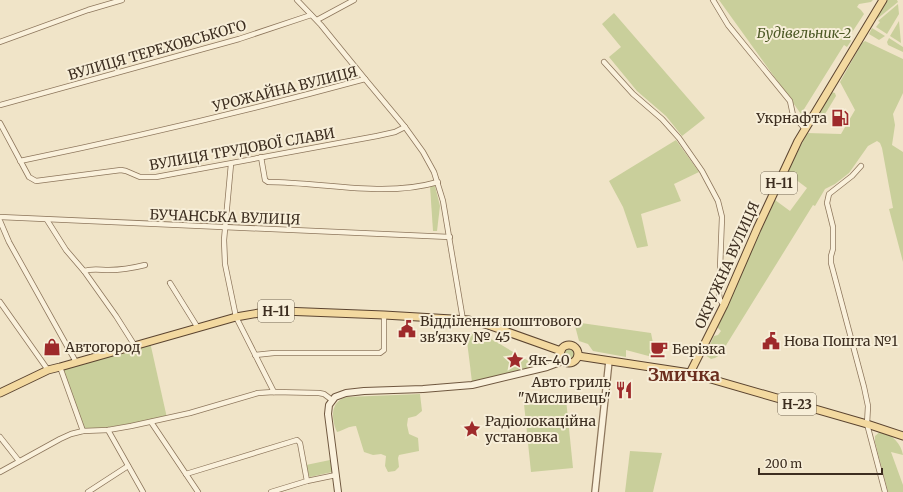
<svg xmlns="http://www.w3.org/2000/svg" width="903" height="492" font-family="Merriweather,serif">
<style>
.green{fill:#c9cf9b}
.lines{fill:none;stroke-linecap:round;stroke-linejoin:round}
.minor-casing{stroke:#8d765c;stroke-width:6}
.tertiary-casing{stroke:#8d765c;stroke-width:8}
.secondary-casing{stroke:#6f573f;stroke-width:8}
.primary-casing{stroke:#5b4430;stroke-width:9}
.minor{stroke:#faf1dc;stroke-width:4.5}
.tertiary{stroke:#faf1dc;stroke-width:5.5}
.secondary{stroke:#faf1dc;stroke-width:6}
.primary{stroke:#f3d9a0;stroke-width:7}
.labels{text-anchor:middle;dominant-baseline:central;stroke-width:4;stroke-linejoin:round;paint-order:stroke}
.shield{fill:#f7eed8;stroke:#756857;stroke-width:1}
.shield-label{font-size:13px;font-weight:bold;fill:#3d2e20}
.park-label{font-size:14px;font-style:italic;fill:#4d5a26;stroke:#f7eed8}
.street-label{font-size:14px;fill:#3d2e20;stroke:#f7eed8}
.poi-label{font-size:14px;fill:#3d2e20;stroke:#f7eed8;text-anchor:start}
.district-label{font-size:18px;font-weight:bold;fill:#6b2e1e;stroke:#f7eed8}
</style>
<rect width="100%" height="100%" fill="#f0e4c8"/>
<g class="green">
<path d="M 719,0 L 873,0 L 871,2 L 859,4 L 857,7 L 861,10 L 864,14 L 849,37 L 851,41 L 847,47 L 844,45 L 801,114 Z"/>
<path d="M 885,0 L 897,0 L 898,2 L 877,19 L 876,17 Z"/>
<path d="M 898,4 L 899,14 L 887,34 L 876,27 L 880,22 L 878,21 Z"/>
<path d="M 614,13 L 705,118 L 682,136 L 666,116 L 637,91 L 609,57 L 621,47 L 602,24 Z"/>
<path d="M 899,21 L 901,43 L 890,36 Z"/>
<path d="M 872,28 L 885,36 L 879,40 L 869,34 Z"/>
<path d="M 889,38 L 903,47 L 903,52 L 888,45 L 887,42 Z"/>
<path d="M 865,41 L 903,59 L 903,93 L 893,114 L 895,125 L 892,145 L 903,152 L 903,262 L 889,209 L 893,208 L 882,148 L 880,143 L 877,141 L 868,146 L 849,173 L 835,184 L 825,189 L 815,206 L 813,205 L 720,355 L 715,358 L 711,359 L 705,355 L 714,336 L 718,335 L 721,331 L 717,327 L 775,200 L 790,211 L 807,188 L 787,173 L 807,133 L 841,134 L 855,110 L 840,82 L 862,43 Z"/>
<path d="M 831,92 L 835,93 L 836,96 L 822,119 L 818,120 L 816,118 Z"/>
<path d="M 676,140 L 699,172 L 674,184 L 681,201 L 641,214 L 648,246 L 637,248 L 623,207 L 609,181 Z"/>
<path d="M 430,186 L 435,186 L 440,206 L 437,231 L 433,231 Z"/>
<path d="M 574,322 L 651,333 L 656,358 L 626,350 L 626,357 L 593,351 L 588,344 L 579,341 Z"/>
<path d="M 466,333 L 481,333 L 532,363 L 533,365 L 530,367 L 472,382 Z"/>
<path d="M 150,342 L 167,418 L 83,431 L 60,367 Z"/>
<circle cx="569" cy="354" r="5.5"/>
<path d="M 420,394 L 422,411 L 416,416 L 408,418 L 407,425 L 409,434 L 418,438 L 419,451 L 399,455 L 398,458 L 399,467 L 395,471 L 388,472 L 385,466 L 386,456 L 381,454 L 373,455 L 364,452 L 356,426 C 349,426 344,430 337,432 C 331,418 330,401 347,397 Z"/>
<path d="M 566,399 L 573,468 L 531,472 L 524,404 Z"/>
<path d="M 881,431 C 892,435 901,443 903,455 L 891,452 L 903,485 L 903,492 L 888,492 L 875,442 L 875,436 Z"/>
<path d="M 630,451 L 662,453 L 653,492 L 625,492 Z"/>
<path d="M 330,460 L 332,472 L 310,477 L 309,476 L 306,465 Z"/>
</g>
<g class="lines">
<g class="minor-casing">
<g id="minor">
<path d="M 297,0 L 321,25 L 365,79"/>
<path d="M 713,0 L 728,25 L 790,101 L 793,115 L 805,129"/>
<path d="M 317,20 L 354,0"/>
<path d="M 0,42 L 88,10 L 122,0"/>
<path d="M 604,62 L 633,94 L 662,119 L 679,138 L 702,171 L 718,201 L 722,217 L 719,294 L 720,300 L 724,305"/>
<path d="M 0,105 L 239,39 L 311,15"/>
<path d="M 0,123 L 29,177 L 36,181 L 121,170 L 126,171 L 140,177 L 156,177 L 377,136 L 395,132 L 405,127"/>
<path d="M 261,157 L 265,180 L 268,182 C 324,182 383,198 438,182"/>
<path d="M 20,161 C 136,137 251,110 365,79 L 405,127 L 423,152 L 434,172 L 443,201 L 463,320"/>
<path d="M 231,164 L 224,240 L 225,264 L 236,317 L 274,392"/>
<path d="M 861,166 L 852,176 L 829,194 L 827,203 L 833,227 L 833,249 L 831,256 L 831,263 L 864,387 L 868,406 L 867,424 L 885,492"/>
<path d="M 0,217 L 450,237"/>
<path d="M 47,220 L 66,250 L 84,271 L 116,316 L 135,346"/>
<path d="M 0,221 L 9,242 L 76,362"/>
<path d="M 84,271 C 93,268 100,270 109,270 C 121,270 133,268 145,265"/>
<path d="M 170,283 L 198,328"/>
<path d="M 0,302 L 48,370"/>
<path d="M 255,355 L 274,353 L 380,353 L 384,350 L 384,315"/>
<path d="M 60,367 L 83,431"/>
<path d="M 151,422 L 198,492"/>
<path d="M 108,430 L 143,492"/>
<path d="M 0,437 L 19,461"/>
<path d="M 0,472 L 60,439 L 71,434 L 83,431 L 108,430 L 131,426 L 190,413 L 258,393 L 274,392 L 319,393 L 324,394 L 332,400"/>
<path d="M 186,474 L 297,440 L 300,443 L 307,481 L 271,492"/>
<path d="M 307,481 L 336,475"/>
<path d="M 88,492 L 128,466"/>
</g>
</g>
<g class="tertiary-casing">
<path id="tertiary" d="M 595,492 L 609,361"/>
</g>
<g class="secondary-casing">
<path id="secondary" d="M 338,492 L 328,414 L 329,405 L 335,397 L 346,393 L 364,391 L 423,389 L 472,385 L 547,367 L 563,361"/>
</g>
<g class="primary-casing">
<g id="primary">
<circle cx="569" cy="354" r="9"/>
<path d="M 578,356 L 690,373 L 867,424 L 903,436"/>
<path d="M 690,373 L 724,305 L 757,229 L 798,141 L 883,0"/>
<path d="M 0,393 L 48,370 L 60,367 L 236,317 L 265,312 L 283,311 L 384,315 L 469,320 L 488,325 L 561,351"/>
</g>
</g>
<use href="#minor" class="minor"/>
<use href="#tertiary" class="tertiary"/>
<use href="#secondary" class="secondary"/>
<use href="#primary" class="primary"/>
</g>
<defs>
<g id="fuel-bare" transform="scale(1.38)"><path d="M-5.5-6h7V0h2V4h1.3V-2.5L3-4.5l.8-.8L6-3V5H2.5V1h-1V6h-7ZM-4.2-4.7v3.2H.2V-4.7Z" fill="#9e2a2b" stroke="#f7eed8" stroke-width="2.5" paint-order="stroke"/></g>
<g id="civic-bare" transform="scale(1.38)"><path d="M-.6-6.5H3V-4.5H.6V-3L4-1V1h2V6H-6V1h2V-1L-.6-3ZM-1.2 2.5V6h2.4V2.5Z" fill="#9e2a2b" stroke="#f7eed8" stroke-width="2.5" paint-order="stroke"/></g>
<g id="shop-bare" transform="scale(1.38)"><path d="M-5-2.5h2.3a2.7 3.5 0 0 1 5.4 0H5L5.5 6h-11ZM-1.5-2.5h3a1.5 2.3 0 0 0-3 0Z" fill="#9e2a2b" stroke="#f7eed8" stroke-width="2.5" paint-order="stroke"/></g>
<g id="cafe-bare" transform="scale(1.38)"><path d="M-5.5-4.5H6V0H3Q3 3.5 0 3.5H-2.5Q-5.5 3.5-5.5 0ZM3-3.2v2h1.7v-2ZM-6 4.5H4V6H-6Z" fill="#9e2a2b" stroke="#f7eed8" stroke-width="2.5" paint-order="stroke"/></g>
<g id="sight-bare" transform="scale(1.38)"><path d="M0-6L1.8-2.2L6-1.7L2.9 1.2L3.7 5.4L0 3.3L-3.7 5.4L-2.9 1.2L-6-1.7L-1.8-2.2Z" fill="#9e2a2b" stroke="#f7eed8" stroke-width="2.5" paint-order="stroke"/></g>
<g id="restaurant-bare" transform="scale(1.38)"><path d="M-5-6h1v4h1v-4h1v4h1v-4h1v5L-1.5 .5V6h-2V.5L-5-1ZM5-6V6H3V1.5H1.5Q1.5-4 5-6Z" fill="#9e2a2b" stroke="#f7eed8" stroke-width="2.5" paint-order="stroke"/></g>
</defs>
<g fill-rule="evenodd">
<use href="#fuel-bare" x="840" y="118"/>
<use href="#civic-bare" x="407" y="329"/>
<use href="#civic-bare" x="771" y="341"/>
<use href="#shop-bare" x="52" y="347"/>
<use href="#cafe-bare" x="659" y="349"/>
<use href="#sight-bare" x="515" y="360"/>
<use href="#restaurant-bare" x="624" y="390"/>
<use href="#sight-bare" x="472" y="429"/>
</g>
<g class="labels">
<g class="shield">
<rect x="761" y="172" width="36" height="22" rx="3"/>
<rect x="258" y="300" width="36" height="22" rx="3"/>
<rect x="778" y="393" width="38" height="22" rx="3"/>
</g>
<g class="shield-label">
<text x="779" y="183">Н-11</text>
<text x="276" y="311">Н-11</text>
<text x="797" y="404">Н-23</text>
</g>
<g class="park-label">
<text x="804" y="33">Будівельник-2</text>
</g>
<g class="street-label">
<text transform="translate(157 50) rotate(-16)">ВУЛИЦЯ ТЕРЕХОВСЬКОГО</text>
<text transform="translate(285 89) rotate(-14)">УРОЖАЙНА ВУЛИЦЯ</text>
<text transform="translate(242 149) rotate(-10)">ВУЛИЦЯ ТРУДОВОЇ СЛАВИ</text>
<text transform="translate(225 217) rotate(2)">БУЧАНСЬКА ВУЛИЦЯ</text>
<text transform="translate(727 265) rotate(-66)">ОКРУЖНА ВУЛИЦЯ</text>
</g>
<g class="poi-label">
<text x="827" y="118" text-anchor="end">Укрнафта</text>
<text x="420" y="321">Відділення поштового<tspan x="420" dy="16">зв'язку № 45</tspan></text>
<text x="784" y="341">Нова Пошта №1</text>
<text x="65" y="347">Автогород</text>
<text x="672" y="349">Берізка</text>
<text x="528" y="360">Як-40</text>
<text x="611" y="382" text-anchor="end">Авто гриль<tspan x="611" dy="16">"Мисливець"</tspan></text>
<text x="485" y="421">Радіолокаційна<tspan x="485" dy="16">установка</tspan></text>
</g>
<g class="district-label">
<text x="684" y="374">Змичка</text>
</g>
</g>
<path d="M759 468v6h123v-6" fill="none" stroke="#3d2e20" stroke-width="2"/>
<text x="765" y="468" font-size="12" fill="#3d2e20" stroke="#f7eed8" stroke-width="3" paint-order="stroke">200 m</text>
</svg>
